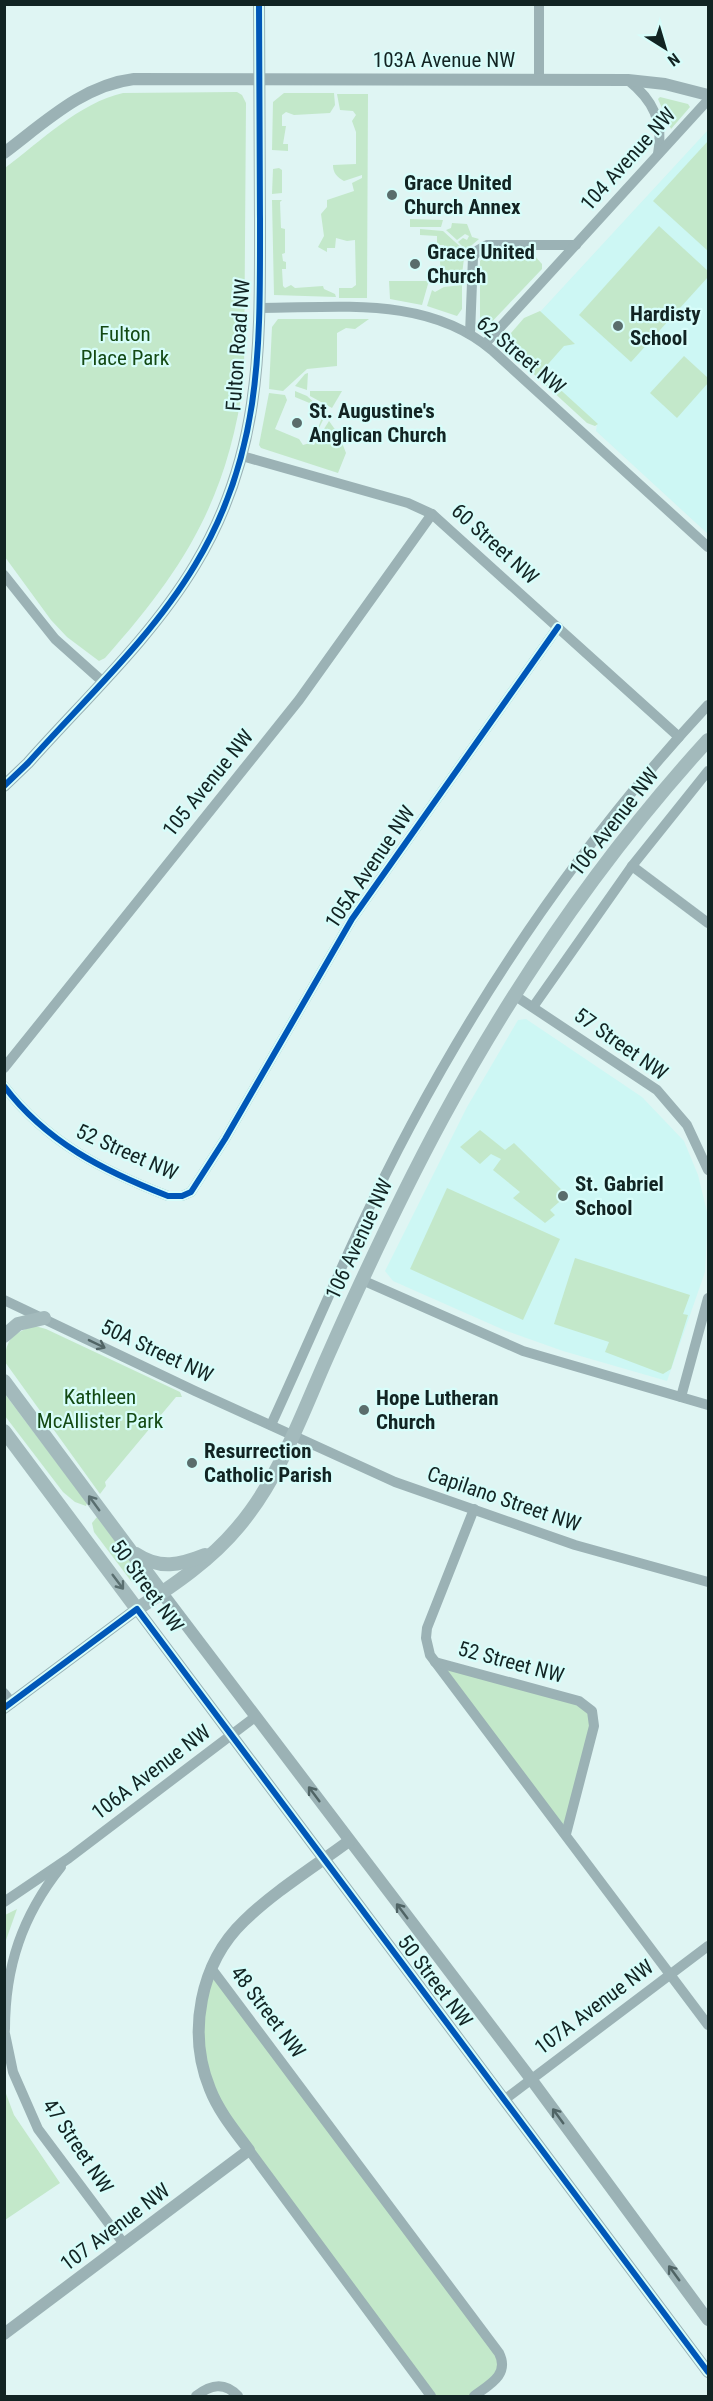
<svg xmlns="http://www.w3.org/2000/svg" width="713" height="2401" font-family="'Roboto Condensed',sans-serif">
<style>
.built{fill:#cdf7f4}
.green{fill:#c3e8ca}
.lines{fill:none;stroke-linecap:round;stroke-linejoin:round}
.minor{stroke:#9bb2b5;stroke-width:10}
.tertiary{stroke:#9bb2b5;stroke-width:12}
.secondary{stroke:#a3babc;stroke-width:14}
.cycleway-casing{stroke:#d7fdfa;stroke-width:10}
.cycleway{stroke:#0057b8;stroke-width:6}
.oneway{stroke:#506465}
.oneway2{stroke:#5a6f70}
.poi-dot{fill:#5a6d6c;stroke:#d7fdfa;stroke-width:2}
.labels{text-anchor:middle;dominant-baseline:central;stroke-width:4.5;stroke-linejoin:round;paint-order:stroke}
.street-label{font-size:21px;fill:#122423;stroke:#d7fdfa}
.poi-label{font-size:21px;font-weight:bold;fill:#122423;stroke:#d7fdfa;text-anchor:start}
.park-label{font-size:21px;fill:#144a14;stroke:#d7fdfa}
</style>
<rect width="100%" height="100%" fill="#dff5f3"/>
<g class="built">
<path d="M 708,130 L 708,534 L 596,431 L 597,424 L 516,352 L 516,338 Z"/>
<path d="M 526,1019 L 642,1097 L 684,1141 L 698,1175 L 708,1216 L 705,1272 L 667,1381 L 563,1351 L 504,1330 L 393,1281 L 385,1271 L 467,1107 L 518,1020 Z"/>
</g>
<g class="green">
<path d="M 237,92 L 242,95 L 246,103 L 244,379 C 227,500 185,568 105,658 L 99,661 L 67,637 L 51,620 L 5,557 L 5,168 C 41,141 79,103 123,93 Z"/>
<path d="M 284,93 L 334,93 L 335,105 L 330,113 L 294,115 L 286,112 L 282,115 L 282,126 L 286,126 L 283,144 L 288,144 L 288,151 L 272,150 L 273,102 Z"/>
<path d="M 337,94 L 368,94 L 367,298 L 339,298 L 339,288 L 352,288 L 356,285 L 355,240 L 347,241 L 336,238 L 335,248 L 327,248 L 327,252 L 318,247 L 324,236 L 321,214 L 327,207 L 327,200 L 354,191 L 352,183 L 362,178 L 362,175 L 344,181 C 337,177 333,173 333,165 L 356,164 L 356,132 L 352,121 L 356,115 L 353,111 L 340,110 Z"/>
<path d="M 660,97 L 688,104 L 690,107 L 671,129 L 658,99 Z"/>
<path d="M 708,141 L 708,251 L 653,201 Z"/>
<path d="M 279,168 L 282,170 L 282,193 L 272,194 L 273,169 Z"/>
<path d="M 272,200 L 282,200 L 280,202 L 281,228 L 285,229 L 285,253 L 282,254 L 283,261 L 286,262 L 286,269 L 282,269 L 283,286 L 285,288 L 291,285 L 295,288 L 323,286 L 324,289 L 335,294 L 336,297 L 274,295 Z"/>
<path d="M 410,219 L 443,220 L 441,227 L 410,227 Z"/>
<path d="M 452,223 L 467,224 L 472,237 L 479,239 L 466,250 L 458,242 L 463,238 L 467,240 L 469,236 L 465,234 L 457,240 L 446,230 L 451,228 Z"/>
<path d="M 659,226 L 708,271 L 708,277 L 631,362 L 579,315 Z"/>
<path d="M 420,229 L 443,231 L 465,251 L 462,274 L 442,280 L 440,262 L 444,245 L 437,245 L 437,236 L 420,235 Z"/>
<path d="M 487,254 L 533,254 L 542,264 L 542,269 L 486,328 L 482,327 L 480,320 L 480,261 Z"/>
<path d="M 389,281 L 431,281 L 432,282 L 428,284 L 422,305 L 390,299 Z"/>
<path d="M 462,285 L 462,309 L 457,316 L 427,306 L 432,290 L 435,292 L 444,287 Z"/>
<path d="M 540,311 L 575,344 L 564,346 L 541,372 L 598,424 L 595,426 L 587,423 L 503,346 L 504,341 L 524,318 Z"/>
<path d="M 278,319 L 369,319 L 355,329 L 346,328 L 337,333 L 337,366 L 307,369 L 283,391 L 269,389 L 272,327 Z"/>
<path d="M 684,356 L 708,378 L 708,383 L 677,418 L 650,393 Z"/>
<path d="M 308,373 L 307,390 L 295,386 L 305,374 Z"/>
<path d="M 295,391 L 307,396 L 319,407 L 295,397 Z"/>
<path d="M 310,391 L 342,391 L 332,408 L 310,396 Z"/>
<path d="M 269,393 L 285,395 L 287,400 L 275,429 L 299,439 L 303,445 L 310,443 L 311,432 L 317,431 L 325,409 L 328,410 L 311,444 L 314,445 L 329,421 L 339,435 L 346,453 L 338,473 L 261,448 L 259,445 Z"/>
<path d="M 480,1130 L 505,1150 L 514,1143 L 567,1195 L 550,1210 L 555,1215 L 545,1223 L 513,1198 L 520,1192 L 493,1170 L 501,1159 L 491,1154 L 480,1164 L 460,1147 Z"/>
<path d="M 447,1188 L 560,1239 L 523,1320 L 410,1269 Z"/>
<path d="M 575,1258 L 690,1295 L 683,1314 L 688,1315 L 671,1369 L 663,1374 L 605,1352 L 609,1342 L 554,1324 Z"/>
<path d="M 35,1326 L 46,1329 L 180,1392 L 182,1397 L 176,1397 L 105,1482 L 106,1486 L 100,1494 L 5,1362 C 5,1339 14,1332 35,1326 Z"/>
<path d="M 5,1394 L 87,1503 L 86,1506 L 75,1502 L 63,1492 L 5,1416 Z"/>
<path d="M 97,1517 L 145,1581 L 143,1586 L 131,1581 L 94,1532 L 92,1523 Z"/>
<path d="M 434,1662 L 579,1701 L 594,1716 L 566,1834 Z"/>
<path d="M 17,1909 L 5,1943 L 5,1915 Z"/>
<path d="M 211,1968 L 503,2365 L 474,2396 L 431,2396 L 228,2123 L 200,2045 Z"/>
<path d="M 5,2091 L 14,2115 L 60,2183 L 5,2220 Z"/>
</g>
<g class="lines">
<g class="minor">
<path d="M 539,4 L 539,80"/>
<path d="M 628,80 C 653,100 664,122 658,154"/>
<path d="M 260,308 C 339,308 428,295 493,351 L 708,547"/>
<path d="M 470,334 L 473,257 L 478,250 L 487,245 L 576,245"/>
<path d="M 485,344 L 708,100"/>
<path d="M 242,456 L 408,503 L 432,514 L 679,737"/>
<path d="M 4,575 L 55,639 L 102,681"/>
<path d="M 632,866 L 708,923"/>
<path d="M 514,995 L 657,1090 L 687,1125 L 708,1170"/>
<path d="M 533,1007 L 632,866 L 708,771"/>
<path d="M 4,1068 L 299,700 L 432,514"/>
<path d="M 4,1086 C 46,1142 104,1171 168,1196 L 182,1196 L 191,1192 L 225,1139 L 352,919 L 558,627"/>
<path d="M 362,1280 L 523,1351 L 708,1405"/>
<path d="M 4,1300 L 195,1391 L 395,1482 L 575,1545 L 708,1582"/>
<path d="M 681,1397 L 708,1298"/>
<path d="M 271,1425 C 317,1325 359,1222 411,1125 C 492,973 591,831 708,705"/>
<path d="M 474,1509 L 427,1628 L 426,1638 L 430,1655 L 708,2025"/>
<path d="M 435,1662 L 579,1701 L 592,1711 L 594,1726 L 566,1834"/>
<path d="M 4,1693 L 12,1703"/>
<path d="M 4,1902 L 69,1858 L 255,1717"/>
<path d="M 211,1968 L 499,2353 C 510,2375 489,2385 474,2396"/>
<path d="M 4,2029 L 13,2072 L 38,2129 L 124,2244"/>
<path d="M 5,2029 C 5,1967 22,1916 61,1867"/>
<path d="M 504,2100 L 708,1946"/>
<path d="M 249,2150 L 431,2396"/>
<path d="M 196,2396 C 210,2385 224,2381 238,2396"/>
</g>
<g class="tertiary">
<path d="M 4,153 C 44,123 83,85 134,79 L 628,80 L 665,84 L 708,95"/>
<path d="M 4,786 L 28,763 C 84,700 152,637 195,565 C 263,453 260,344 260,218 C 259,147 259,76 259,4"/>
<path d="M 162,1593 L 531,2079 L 708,2320"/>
<path d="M 4,1708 L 137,1609 L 708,2372"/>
<path d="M 4,2334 L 249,2150 C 235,2131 219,2112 210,2089 C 187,2033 200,1963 244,1921 C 275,1891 314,1867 349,1841"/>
</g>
<g class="secondary">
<path d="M 4,1336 L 18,1324 L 44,1318"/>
<path d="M 4,1381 L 162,1593"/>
<path d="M 4,1431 L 137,1609 C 174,1585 211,1560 239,1526 C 281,1476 303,1411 329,1353 C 364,1274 401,1195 442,1119 C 515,984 604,854 708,740"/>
<path d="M 136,1554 C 160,1570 180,1565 205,1555"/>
</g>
<g class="cycleway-casing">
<g id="cycleway">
<path d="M 4,786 L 28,763 C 84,700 152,637 195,565 C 263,453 260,344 260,218 C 259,147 259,76 259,4"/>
<path d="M 4,1086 C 46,1142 104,1171 168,1196 L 182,1196 L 191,1192 L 225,1139 L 352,919 L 558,627"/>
<path d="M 4,1708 L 137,1609 L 708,2372"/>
</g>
</g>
<use href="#cycleway" class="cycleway"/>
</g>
<defs><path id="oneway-shaft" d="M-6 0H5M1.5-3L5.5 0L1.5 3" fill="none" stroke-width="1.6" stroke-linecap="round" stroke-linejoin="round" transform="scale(1.5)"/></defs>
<g class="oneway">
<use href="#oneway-shaft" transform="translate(97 1344) rotate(26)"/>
<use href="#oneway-shaft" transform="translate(314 1794) rotate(-127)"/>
<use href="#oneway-shaft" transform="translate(402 1911) rotate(-127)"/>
<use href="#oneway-shaft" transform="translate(558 2116) rotate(-126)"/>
<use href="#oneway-shaft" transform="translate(674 2273) rotate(-126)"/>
</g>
<g class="oneway2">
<use href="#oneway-shaft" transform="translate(94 1503) rotate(-126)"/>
<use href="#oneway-shaft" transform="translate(118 1582) rotate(53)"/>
</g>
<g class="poi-dot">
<circle cx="392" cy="195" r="6"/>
<circle cx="415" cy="264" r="6"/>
<circle cx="618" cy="326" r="6"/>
<circle cx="297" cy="423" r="6"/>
<circle cx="563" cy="1196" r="6"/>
<circle cx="364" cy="1410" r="6"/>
<circle cx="192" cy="1463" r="6"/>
</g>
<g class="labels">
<g class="street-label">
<text x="444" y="60">103A Avenue NW</text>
<text transform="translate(628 159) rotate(-48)">104 Avenue NW</text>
<text transform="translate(238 345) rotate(-86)">Fulton Road NW</text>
<text transform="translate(521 355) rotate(40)">62 Street NW</text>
<text transform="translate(495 544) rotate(42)">60 Street NW</text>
<text transform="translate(208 783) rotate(-51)">105 Avenue NW</text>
<text transform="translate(614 822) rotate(-52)">106 Avenue NW</text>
<text transform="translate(370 867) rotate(-56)">105A Avenue NW</text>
<text transform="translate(621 1044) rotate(35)">57 Street NW</text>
<text transform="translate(127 1152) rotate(24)">52 Street NW</text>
<text transform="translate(359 1239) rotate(-65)">106 Avenue NW</text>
<text transform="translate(157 1351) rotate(25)">50A Street NW</text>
<text transform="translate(504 1499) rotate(19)">Capilano Street NW</text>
<text transform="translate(147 1586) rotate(54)">50 Street NW</text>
<text transform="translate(511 1662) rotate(15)">52 Street NW</text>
<text transform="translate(151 1772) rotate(-37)">106A Avenue NW</text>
<text transform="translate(435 1981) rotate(53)">50 Street NW</text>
<text transform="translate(594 2007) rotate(-37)">107A Avenue NW</text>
<text transform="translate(268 2012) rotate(53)">48 Street NW</text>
<text transform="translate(78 2146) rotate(56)">47 Street NW</text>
<text transform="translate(115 2227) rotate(-37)">107 Avenue NW</text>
</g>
<g class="poi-label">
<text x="404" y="183">Grace United<tspan x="404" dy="24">Church Annex</tspan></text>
<text x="427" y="252">Grace United<tspan x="427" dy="24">Church</tspan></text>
<text x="630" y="314">Hardisty<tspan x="630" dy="24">School</tspan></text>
<text x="309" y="411">St. Augustine's<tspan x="309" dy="24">Anglican Church</tspan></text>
<text x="575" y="1184">St. Gabriel<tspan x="575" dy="24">School</tspan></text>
<text x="376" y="1398">Hope Lutheran<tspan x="376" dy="24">Church</tspan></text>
<text x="204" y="1451">Resurrection<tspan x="204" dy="24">Catholic Parish</tspan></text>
</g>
<g class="park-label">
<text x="125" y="334">Fulton<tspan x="125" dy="24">Place Park</tspan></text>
<text x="100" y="1397">Kathleen<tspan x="100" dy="24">McAllister Park</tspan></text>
</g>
</g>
<rect width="713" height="2401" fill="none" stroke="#122423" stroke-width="12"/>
<g transform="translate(665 48) rotate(143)" stroke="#d7fdfa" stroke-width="4.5" paint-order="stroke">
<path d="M0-4.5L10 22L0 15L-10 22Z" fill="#122423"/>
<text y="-9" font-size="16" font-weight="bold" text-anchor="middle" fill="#122423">N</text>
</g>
</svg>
